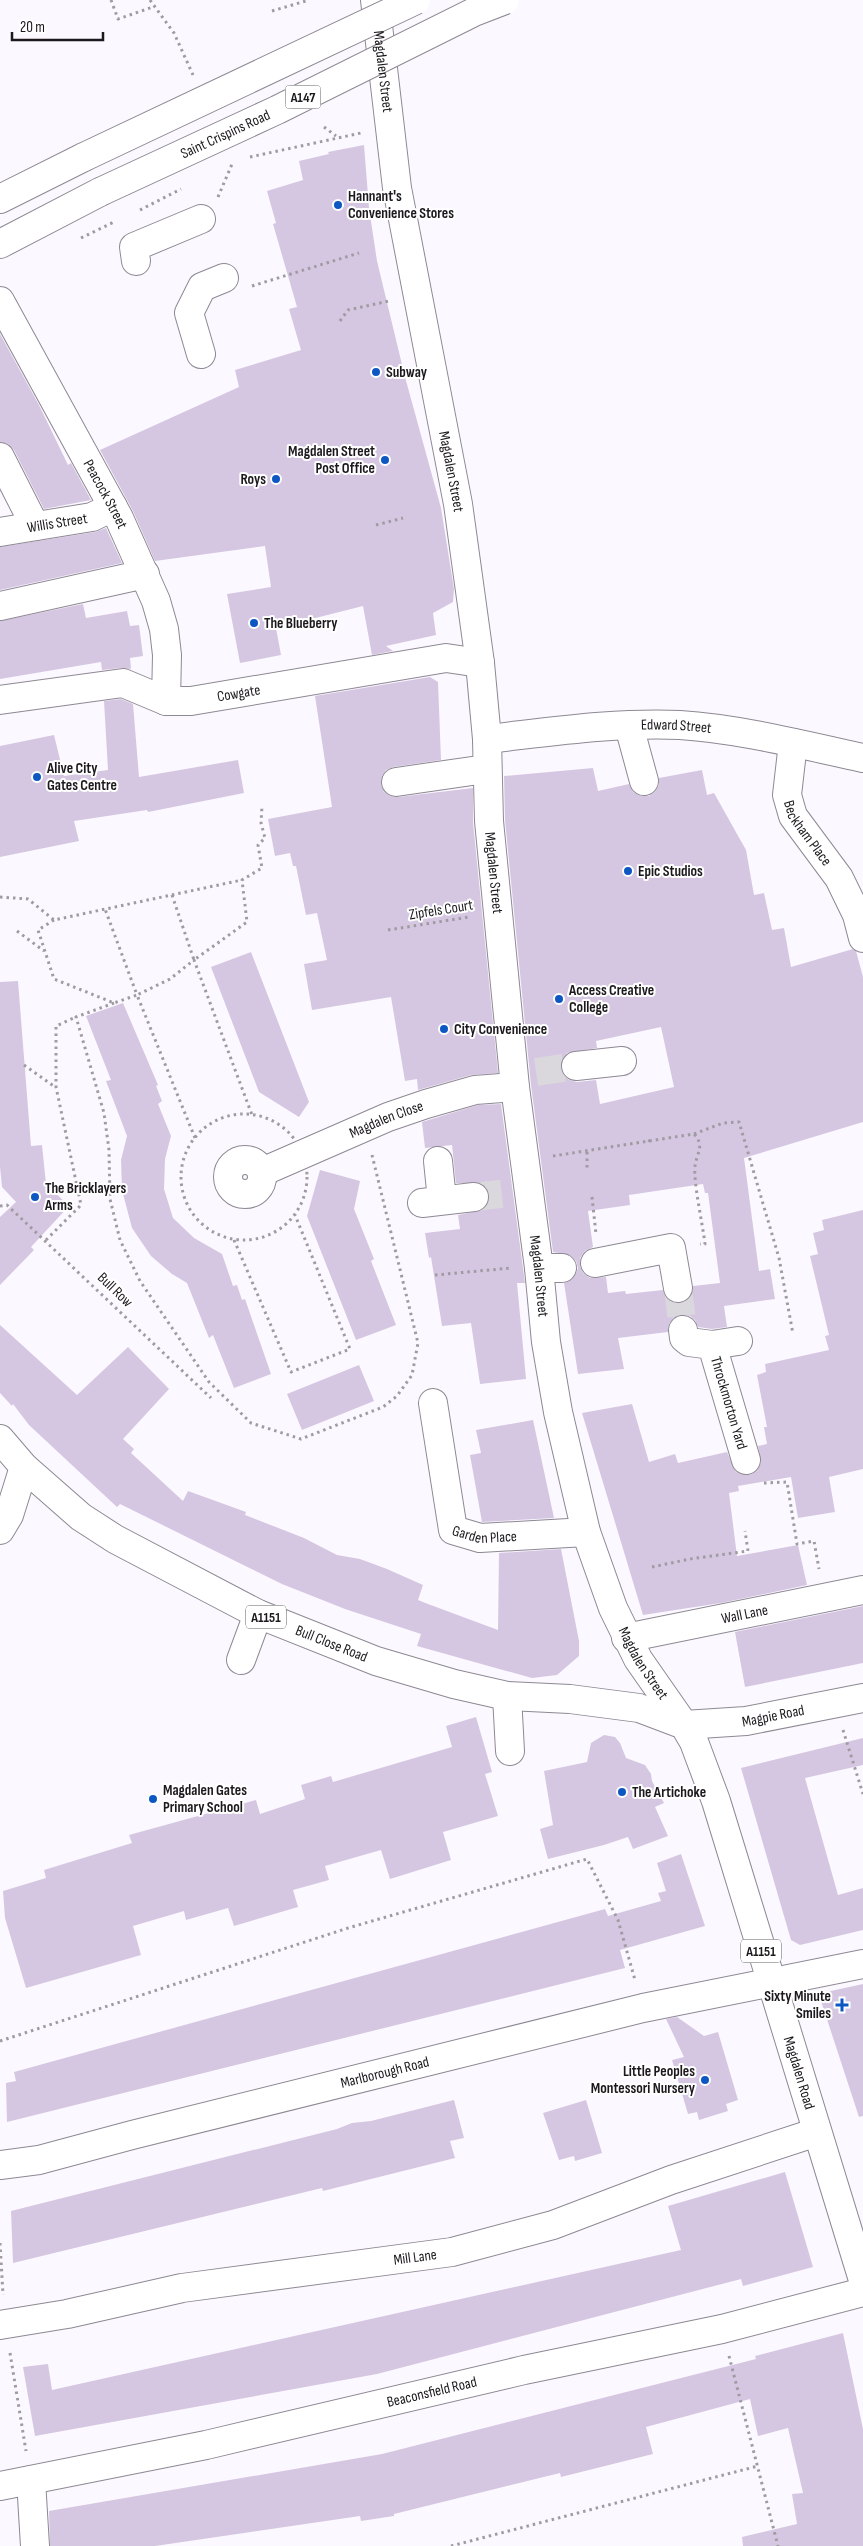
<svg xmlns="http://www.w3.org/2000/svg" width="863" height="2546" font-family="'Sofia Sans Condensed',sans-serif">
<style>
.building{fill:#d5c7e2;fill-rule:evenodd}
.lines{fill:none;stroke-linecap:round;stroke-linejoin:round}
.minor-tunnel{stroke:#dad7dd;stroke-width:28;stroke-dasharray:28 14;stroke-linecap:butt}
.minor-casing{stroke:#8e8893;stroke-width:30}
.major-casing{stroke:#8e8893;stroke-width:30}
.path{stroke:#9f9ba1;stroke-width:3;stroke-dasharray:2.5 4;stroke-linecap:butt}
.minor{stroke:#fff;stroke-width:28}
.major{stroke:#fff;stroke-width:28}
.major-bridge-casing{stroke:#8e8893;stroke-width:30;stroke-linecap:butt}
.major-bridge{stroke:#fff;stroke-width:28}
.poi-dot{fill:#0d57c2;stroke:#fff;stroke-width:2}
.labels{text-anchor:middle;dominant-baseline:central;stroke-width:4;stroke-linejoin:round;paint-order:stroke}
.shield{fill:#fff;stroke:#605e61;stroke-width:1}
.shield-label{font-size:14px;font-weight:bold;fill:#1c191d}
.street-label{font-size:15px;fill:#1c191d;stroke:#fff}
.poi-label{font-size:15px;font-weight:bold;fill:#1c191d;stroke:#fff;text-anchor:start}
</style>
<rect width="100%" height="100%" fill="#fcf8ff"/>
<g class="building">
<path d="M 364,145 L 369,208 L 377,261 L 405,377 L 441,508 L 454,589 L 453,602 L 433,613 L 436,635 L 386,646 L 393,651 L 372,655 L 363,606 L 276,628 L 281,655 L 240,663 L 227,594 L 271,587 L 265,546 L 155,561 L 133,511 L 100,450 L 239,387 L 235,370 L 301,350 L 289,309 L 297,307 L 273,224 L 276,223 L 267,191 L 303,180 L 299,161 L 329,154 L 328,152 Z"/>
<path d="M 0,334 L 39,405 L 68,465 L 71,463 L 91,500 L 44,509 L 14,450 L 8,444 L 0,442 Z"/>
<path d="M 106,528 L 122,563 L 0,590 L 0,547 L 95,532 Z"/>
<path d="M 83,604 L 86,618 L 127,611 L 130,626 L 139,625 L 143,656 L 130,658 L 131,669 L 121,668 L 102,670 L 101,662 L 0,679 L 0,621 Z"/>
<path d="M 430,677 L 438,682 L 441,760 L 393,767 L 386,770 L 382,776 L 381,785 L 384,792 L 390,796 L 398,797 L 473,788 L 473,822 L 498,1073 L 471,1075 L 418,1090 L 417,1079 L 405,1081 L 391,997 L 312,1010 L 304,964 L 327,960 L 317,913 L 306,915 L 296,866 L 293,866 L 290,853 L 275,856 L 268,819 L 332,807 L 315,696 Z"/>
<path d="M 121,699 L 133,704 L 139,777 L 238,760 L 244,793 L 148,812 L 147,810 L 74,821 L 79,841 L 0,857 L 0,746 L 54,735 L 64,776 L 108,770 L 104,701 Z"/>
<path d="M 593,768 L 598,791 L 629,784 L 633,792 L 641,796 L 649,796 L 655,792 L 659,785 L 659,778 L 702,770 L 707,795 L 714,793 L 746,850 L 754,895 L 764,893 L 772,930 L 784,928 L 791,967 L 853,949 L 856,951 L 863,977 L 863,1122 L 744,1158 L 759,1271 L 770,1269 L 775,1299 L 724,1306 L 727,1327 L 712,1329 L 698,1327 L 695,1320 L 690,1316 L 682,1314 L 673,1318 L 669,1324 L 668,1332 L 618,1338 L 624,1369 L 578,1374 L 564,1283 L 575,1276 L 578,1268 L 576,1261 L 570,1255 L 553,1252 L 531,1085 L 505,820 L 504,776 ZM 661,1027 L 674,1087 L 600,1104 L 596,1080 L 577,1082 L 569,1080 L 563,1075 L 560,1067 L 562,1060 L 567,1053 L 597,1048 L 596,1041 ZM 703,1184 L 705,1193 L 708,1193 L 720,1283 L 693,1286 L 692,1294 L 688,1300 L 680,1303 L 673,1303 L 666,1298 L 663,1290 L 626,1294 L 625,1291 L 608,1293 L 606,1277 L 590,1278 L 583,1273 L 580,1266 L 580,1258 L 585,1251 L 593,1247 L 588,1211 L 630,1205 L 629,1195 Z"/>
<path d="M 251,952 L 309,1102 L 299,1117 L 259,1092 L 211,967 Z"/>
<path d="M 18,981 L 31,1146 L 42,1145 L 46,1184 L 69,1206 L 31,1247 L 34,1250 L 0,1285 L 0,1217 L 16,1202 L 2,1187 L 0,1167 L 0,982 Z"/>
<path d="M 123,1003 L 158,1085 L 156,1086 L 162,1101 L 158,1104 L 171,1136 L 165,1159 L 164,1189 L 173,1218 L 194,1238 L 222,1254 L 233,1286 L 237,1285 L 242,1300 L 245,1299 L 271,1374 L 234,1388 L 213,1335 L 209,1338 L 187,1283 L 172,1274 L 151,1256 L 132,1228 L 122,1190 L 121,1160 L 127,1136 L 106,1081 L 111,1080 L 86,1016 Z"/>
<path d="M 501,1104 L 525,1283 L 517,1283 L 526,1379 L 480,1384 L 471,1323 L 442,1326 L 431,1257 L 429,1258 L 425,1233 L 460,1229 L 458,1215 L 483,1210 L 488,1203 L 489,1195 L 486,1187 L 480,1183 L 456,1183 L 452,1145 L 425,1148 L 422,1122 L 478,1105 Z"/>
<path d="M 320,1170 L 360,1181 L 354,1209 L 374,1259 L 371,1261 L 396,1325 L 356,1340 L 307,1216 Z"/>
<path d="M 863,1210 L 863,1469 L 829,1477 L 835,1512 L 798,1518 L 791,1477 L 738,1486 L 739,1491 L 729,1493 L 737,1556 L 798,1545 L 807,1585 L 721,1603 L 643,1615 L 582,1413 L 632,1404 L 649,1462 L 675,1454 L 678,1463 L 727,1452 L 736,1472 L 742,1475 L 750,1475 L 757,1471 L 761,1463 L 758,1446 L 767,1444 L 764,1427 L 767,1427 L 757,1375 L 766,1372 L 765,1364 L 829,1350 L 825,1336 L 829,1335 L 810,1256 L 818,1254 L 813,1233 L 824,1230 L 822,1220 Z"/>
<path d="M 0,1325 L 77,1395 L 128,1347 L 169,1389 L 123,1439 L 134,1449 L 131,1453 L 183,1501 L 188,1491 L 246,1512 L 245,1515 L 304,1538 L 337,1555 L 360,1559 L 387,1569 L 423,1585 L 418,1600 L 428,1604 L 498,1630 L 499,1553 L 561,1549 L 579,1641 L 579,1656 L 557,1675 L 532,1678 L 417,1646 L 421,1634 L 345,1609 L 282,1584 L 120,1504 L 117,1507 L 29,1425 L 13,1404 L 12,1406 L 0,1393 Z"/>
<path d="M 359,1365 L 374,1401 L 302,1430 L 287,1394 Z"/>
<path d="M 533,1420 L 554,1518 L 482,1522 L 470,1455 L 481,1453 L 476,1430 Z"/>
<path d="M 863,1606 L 863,1663 L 745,1687 L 735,1632 Z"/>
<path d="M 476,1717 L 492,1772 L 485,1774 L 498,1816 L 443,1832 L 451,1860 L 390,1879 L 381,1850 L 325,1866 L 329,1880 L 293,1890 L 298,1907 L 234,1926 L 228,1908 L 186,1920 L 184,1911 L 133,1926 L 141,1955 L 26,1988 L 5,1918 L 3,1891 L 46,1878 L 44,1870 L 132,1843 L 129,1835 L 256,1800 L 260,1814 L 305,1799 L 301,1785 L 331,1776 L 333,1782 L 452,1747 L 446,1726 Z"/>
<path d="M 604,1735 L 615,1737 L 620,1743 L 626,1758 L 645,1765 L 651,1774 L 652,1781 L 664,1803 L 655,1807 L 668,1836 L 633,1849 L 628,1837 L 604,1845 L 548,1859 L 540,1829 L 553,1825 L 544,1771 L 587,1762 L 591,1743 Z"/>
<path d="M 863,1738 L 863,1765 L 805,1778 L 838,1895 L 863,1888 L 863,1930 L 800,1945 L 791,1940 L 741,1768 Z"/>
<path d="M 681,1854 L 705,1926 L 620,1950 L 625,1968 L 7,2122 L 6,2083 L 16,2081 L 14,2072 L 605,1909 L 608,1916 L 661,1901 L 658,1893 L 666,1891 L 657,1863 Z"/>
<path d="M 863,1984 L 863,2116 L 859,2117 L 821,2001 L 826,1992 Z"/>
<path d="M 677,2017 L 704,2036 L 718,2032 L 738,2100 L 726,2104 L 728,2111 L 699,2120 L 697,2112 L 688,2114 L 672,2060 L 684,2057 L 666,2019 Z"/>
<path d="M 454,2100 L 464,2138 L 450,2141 L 455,2158 L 323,2191 L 322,2188 L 13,2263 L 11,2211 L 337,2129 L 352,2123 L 371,2121 Z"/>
<path d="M 586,2100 L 602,2153 L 575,2161 L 574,2156 L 559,2160 L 543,2113 Z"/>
<path d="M 785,2172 L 813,2267 L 743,2286 L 741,2279 L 377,2374 L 35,2436 L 23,2367 L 48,2364 L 52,2390 L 681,2250 L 668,2206 Z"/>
<path d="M 843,2333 L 863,2429 L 863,2546 L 743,2546 L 742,2537 L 797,2524 L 792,2494 L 803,2493 L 788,2428 L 758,2436 L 750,2399 L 646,2427 L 653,2454 L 561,2477 L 560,2473 L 394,2514 L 394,2516 L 361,2521 L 360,2516 L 155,2546 L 50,2546 L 49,2511 L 382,2454 L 756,2359 L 755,2356 Z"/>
</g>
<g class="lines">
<g class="minor-tunnel">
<path d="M 536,1072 L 576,1066"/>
<path d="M 474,1197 L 508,1193"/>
<path d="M 678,1288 L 683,1330"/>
</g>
<g class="minor-casing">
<g id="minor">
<path id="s1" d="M 375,0 L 397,188 L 458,504 L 480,663 L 487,739 L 489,821 L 515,1087 L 539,1268 L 546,1342 L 558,1412 L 586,1532 L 613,1608 L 638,1659 L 684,1725 L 746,1721 L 863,1698"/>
<path d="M 136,261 L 134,247 L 201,219"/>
<path id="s2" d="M 0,301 L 119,518 L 156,601 L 164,629 L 167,655 L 166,701"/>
<path d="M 201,354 L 189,313 L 202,287 L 224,278"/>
<path d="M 0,457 L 35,526"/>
<path id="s3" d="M 0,532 L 92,517 L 113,507"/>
<path d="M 0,606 L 145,574"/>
<path id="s4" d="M 0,700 L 123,683 L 166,701 L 191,701 L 446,658 L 480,663"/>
<path d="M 629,726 L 644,781"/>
<path id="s5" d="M 487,739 C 550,732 616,722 680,725 C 741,729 803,745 863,758"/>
<path id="s6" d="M 793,743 L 787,795 L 793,816 L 839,878 L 857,915 L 863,938"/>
<path d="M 396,782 L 486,769"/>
<path d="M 576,1066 L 622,1061"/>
<circle cx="245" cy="1177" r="17"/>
<path d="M 438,1161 L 442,1200"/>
<path id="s7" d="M 262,1172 L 388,1117 L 426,1104 L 475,1090 L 515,1087"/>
<path d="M 422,1203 L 474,1197"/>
<path d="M 595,1263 L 671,1248 L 678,1288"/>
<path d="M 539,1268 L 562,1268"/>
<path id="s8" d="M 683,1330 L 684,1338 L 689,1342 L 712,1345 L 746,1460"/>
<path d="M 712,1345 L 738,1341"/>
<path id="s9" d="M 433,1403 L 453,1530 L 480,1538 L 586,1532"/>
<path d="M 0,1530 L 9,1515 L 24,1467"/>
<path id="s10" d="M 626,1638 L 863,1590"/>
<path d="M 241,1660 L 258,1614"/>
<path d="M 507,1696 L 510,1751"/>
<path id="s11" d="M 0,2165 L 39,2160 L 132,2135 L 643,2008 L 863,1964"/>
<path id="s12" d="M 0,2325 L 67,2314 L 182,2288 L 452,2252 L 553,2225 L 671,2180 L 817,2132"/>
<path d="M 31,2480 L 35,2546"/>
<path id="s13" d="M 0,2486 L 206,2445 L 524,2370 L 722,2329 L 863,2292"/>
</g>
</g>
<g class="major-casing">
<g id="major">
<path d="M 0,199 L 84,157"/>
<path d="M 0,244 L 100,192"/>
<path id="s14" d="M 0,1439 L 24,1467 L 81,1517 L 115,1539 L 258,1614 L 376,1661 L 454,1684 L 507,1696 L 570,1699 L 639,1708 L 684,1725 L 694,1742 L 716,1801 L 863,2280"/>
</g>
</g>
<g class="path">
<path d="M 111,0 L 118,19 L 153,7"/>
<path d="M 150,0 L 174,33 L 193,75"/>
<path d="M 272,11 L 309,0"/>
<path d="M 324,127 L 336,136"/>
<path d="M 250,157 L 361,133"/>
<path d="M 218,197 L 232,164"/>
<path d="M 140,210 L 181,189"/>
<path d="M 81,238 L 116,221"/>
<path d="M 252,286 L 359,253"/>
<path d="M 340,321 L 348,310 L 389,301"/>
<path d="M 376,525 L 403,518"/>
<path d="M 172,895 L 194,960 L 247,922 L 242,880 L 262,868 L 258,845 L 265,838 L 261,823 L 262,806"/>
<path d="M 0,897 L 28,899 L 54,920 L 242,880"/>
<path d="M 54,920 L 38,930 L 54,979 L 114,1003 L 137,995 L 105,909"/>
<path d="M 388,930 L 469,917"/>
<path d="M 17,931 L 44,951"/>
<path d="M 114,1003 L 76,1017 L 104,1113 L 109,1150 L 110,1199 L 120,1240 L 140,1281 L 209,1382 L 251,1423 L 301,1439 L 383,1407 L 397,1396 L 412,1375 L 418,1343 L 372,1155"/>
<path d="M 24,1065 L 55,1087"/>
<circle cx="244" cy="1177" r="63"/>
<path d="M 694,1134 L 723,1123 L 739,1122 L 779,1258 L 793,1334"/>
<path d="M 195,1138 L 137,995 L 170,979 L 194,960 L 252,1115"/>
<path d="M 649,1142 L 651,1136"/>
<path d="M 587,1152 L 587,1169"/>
<path d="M 553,1156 L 694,1134 C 705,1146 697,1152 695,1166 C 693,1181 703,1226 705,1244 L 700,1244"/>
<path d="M 592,1197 L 596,1234"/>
<path d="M 0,1206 L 7,1205 L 211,1398"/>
<path d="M 46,1240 L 81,1205 L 56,1087 L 56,1026 L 76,1017"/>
<path d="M 234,1240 L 291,1372 L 350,1349 L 295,1215"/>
<path d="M 435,1275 L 511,1268"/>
<path d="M 764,1483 L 787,1482 L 797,1544 L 814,1541 L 819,1569"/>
<path d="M 652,1567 L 690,1559 L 748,1551 L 745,1531"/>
<path d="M 843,1730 L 863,1794"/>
<path d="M 0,2041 L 348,1928 L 587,1859 L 618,1920 L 635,1980"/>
<path d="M 0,2243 L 3,2295"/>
<path d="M 10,2353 L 26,2451"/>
<path d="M 729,2356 L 778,2546"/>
<path d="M 451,2546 L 758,2466"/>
</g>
<use href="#minor" class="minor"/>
<use href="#major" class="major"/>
<g class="major-bridge-casing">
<g id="major-bridge">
<path d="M 84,157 L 416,0"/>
<path id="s15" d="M 100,192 L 277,110 L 474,12 L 505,0"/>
</g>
</g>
<use href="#major-bridge" class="major-bridge"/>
</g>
<g class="poi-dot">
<circle cx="338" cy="205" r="5"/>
<circle cx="376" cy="372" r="5"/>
<circle cx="385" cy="460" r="5"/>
<circle cx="276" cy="479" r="5"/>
<circle cx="254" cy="623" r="5"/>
<circle cx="37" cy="777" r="5"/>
<circle cx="628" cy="871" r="5"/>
<circle cx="559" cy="999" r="5"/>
<circle cx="444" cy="1029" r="5"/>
<circle cx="35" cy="1197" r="5"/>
<circle cx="622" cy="1792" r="5"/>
<circle cx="153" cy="1799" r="5"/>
<path d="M839.5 1997.5h5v5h5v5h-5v5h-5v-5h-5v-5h5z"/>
<circle cx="705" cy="2080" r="5"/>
</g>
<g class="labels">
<g class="shield">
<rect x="285.5" y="85.5" width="35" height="23" rx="4"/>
<rect x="246" y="1605.5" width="40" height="23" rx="4"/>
<rect x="741" y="1939.5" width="40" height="23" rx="4"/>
</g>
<g class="shield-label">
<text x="303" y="97">A147</text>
<text x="266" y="1617">A1151</text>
<text x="761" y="1951">A1151</text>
</g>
<g class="street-label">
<text stroke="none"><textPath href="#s1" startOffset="72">Magdalen Street</textPath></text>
<text stroke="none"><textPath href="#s15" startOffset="138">Saint Crispins Road</textPath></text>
<text stroke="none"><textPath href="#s1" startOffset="478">Magdalen Street</textPath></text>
<text stroke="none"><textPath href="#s2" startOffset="220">Peacock Street</textPath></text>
<text stroke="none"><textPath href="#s3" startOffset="58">Willis Street</textPath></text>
<text stroke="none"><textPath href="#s4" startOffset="244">Cowgate</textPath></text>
<text stroke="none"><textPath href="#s5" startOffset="190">Edward Street</textPath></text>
<text stroke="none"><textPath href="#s6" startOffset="96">Beckham Place</textPath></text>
<text stroke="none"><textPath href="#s1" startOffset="882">Magdalen Street</textPath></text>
<text transform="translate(441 910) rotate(-9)">Zipfels Court</text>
<text stroke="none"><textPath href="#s7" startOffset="135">Magdalen Close</textPath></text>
<text stroke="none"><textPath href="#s1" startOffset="1288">Magdalen Street</textPath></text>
<text transform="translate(115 1290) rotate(44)">Bull Row</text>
<text stroke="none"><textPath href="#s8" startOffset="98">Throckmorton Yard</textPath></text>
<text stroke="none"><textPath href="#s9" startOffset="161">Garden Place</textPath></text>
<text stroke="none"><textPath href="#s10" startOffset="121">Wall Lane</textPath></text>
<text stroke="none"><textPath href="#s14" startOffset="394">Bull Close Road</textPath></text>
<text stroke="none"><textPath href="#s1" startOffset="1692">Magdalen Street</textPath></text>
<text stroke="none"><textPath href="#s1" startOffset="1856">Magpie Road</textPath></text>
<text stroke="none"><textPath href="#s11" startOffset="396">Marlborough Road</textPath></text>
<text stroke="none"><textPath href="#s14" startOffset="1125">Magdalen Road</textPath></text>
<text stroke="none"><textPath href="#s12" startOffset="421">Mill Lane</textPath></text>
<text stroke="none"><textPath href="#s13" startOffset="442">Beaconsfield Road</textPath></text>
</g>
<g class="poi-label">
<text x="348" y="196">Hannant's<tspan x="348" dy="17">Convenience Stores</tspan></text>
<text x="386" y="372">Subway</text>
<text x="375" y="451" text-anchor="end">Magdalen Street<tspan x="375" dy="17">Post Office</tspan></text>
<text x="266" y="479" text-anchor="end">Roys</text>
<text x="264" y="623">The Blueberry</text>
<text x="47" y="768">Alive City<tspan x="47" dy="17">Gates Centre</tspan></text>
<text x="638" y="871">Epic Studios</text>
<text x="569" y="990">Access Creative<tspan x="569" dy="17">College</tspan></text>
<text x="454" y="1029">City Convenience</text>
<text x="45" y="1188">The Bricklayers<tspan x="45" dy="17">Arms</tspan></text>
<text x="163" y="1790">Magdalen Gates<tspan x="163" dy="17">Primary School</tspan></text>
<text x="632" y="1792">The Artichoke</text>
<text x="831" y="1996" text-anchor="end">Sixty Minute<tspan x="831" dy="17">Smiles</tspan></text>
<text x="695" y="2071" text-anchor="end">Little Peoples<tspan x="695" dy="17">Montessori Nursery</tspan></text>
</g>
</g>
<path d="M12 32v8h91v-8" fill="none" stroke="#1c191d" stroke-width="2.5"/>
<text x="20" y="32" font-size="15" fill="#1c191d" stroke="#ffffff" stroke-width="4" paint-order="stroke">20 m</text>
</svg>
